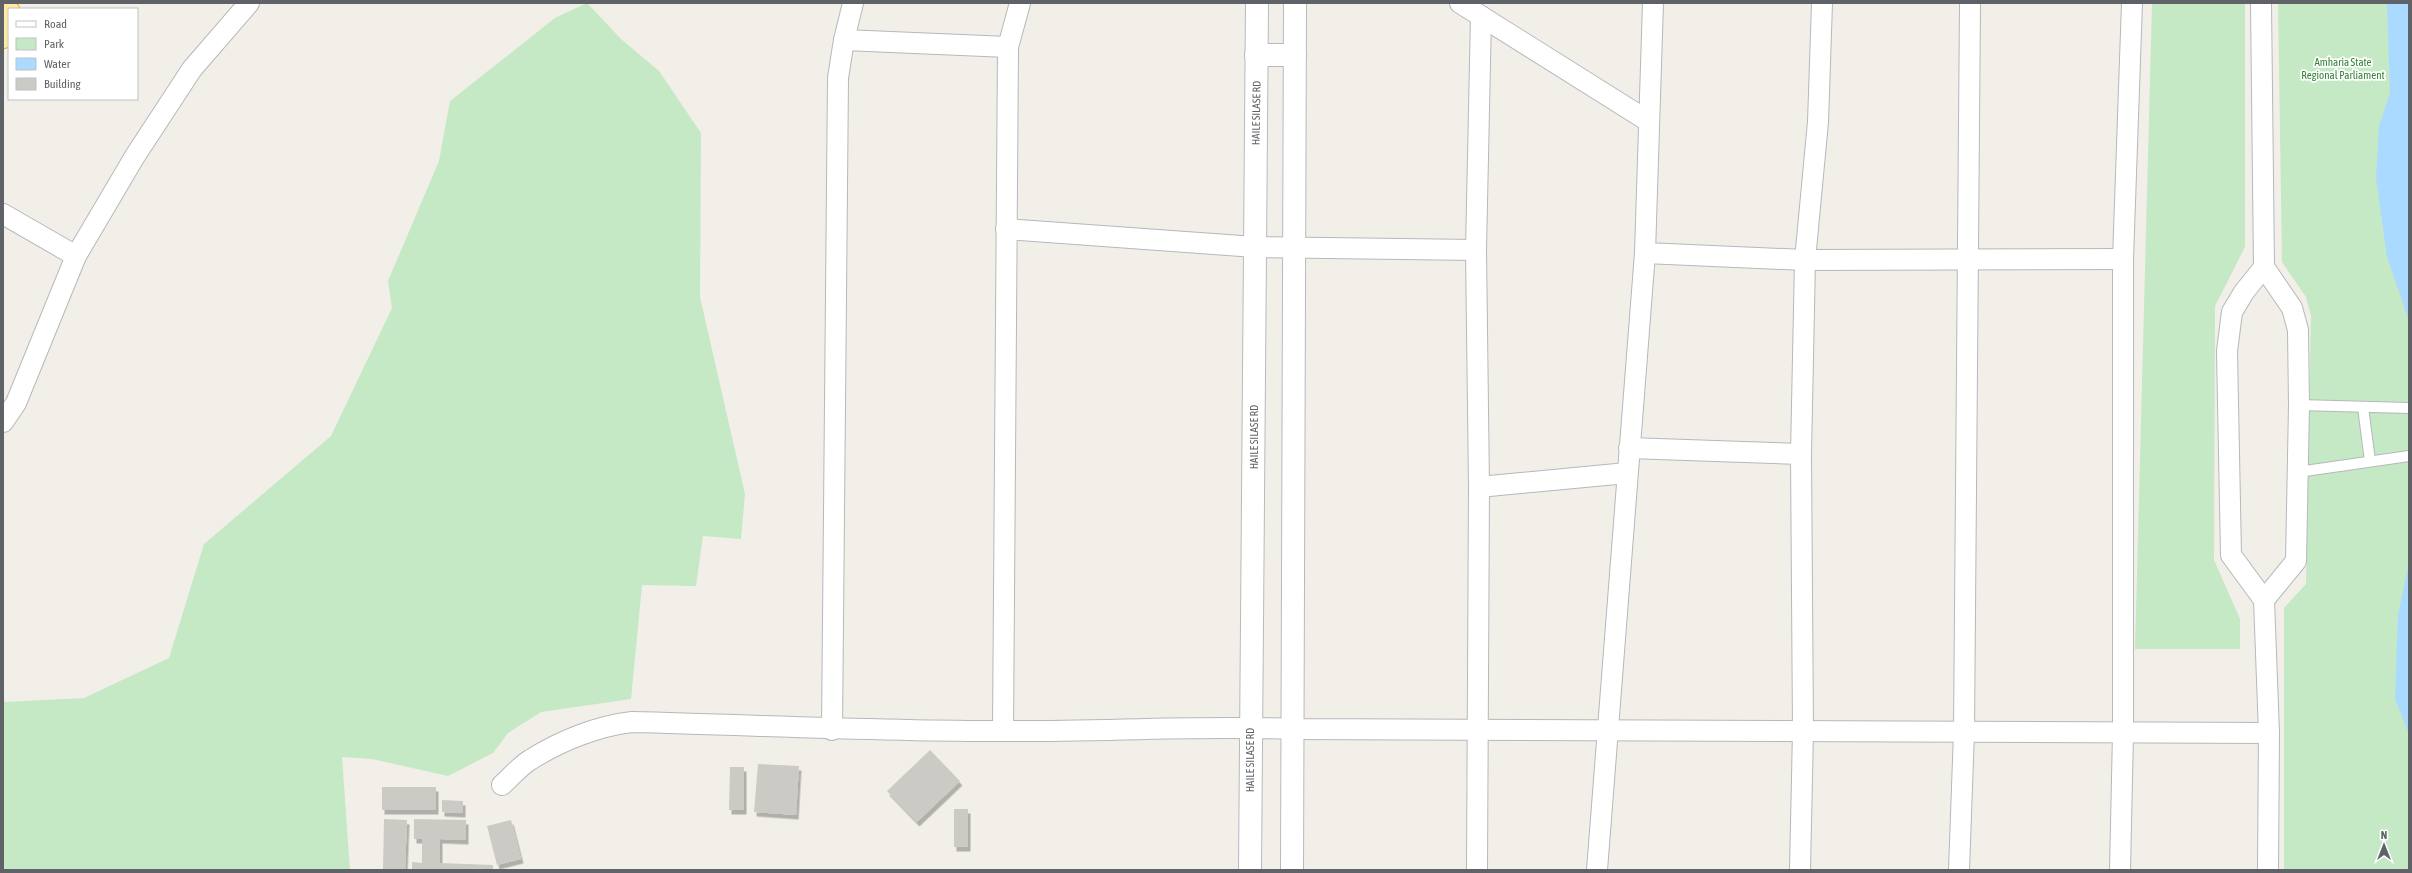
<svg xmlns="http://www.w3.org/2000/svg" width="2412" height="873" font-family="'Asap Condensed',sans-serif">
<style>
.green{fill:#c5e8c5}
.water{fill:#aadaff}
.building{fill:#cccac5;filter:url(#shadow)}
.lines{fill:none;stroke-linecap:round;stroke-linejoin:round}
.service-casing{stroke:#b5b8bc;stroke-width:12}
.minor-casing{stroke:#b5b8bc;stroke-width:22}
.secondary-casing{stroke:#b6babf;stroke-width:24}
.trunk-casing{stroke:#f9ab00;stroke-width:24}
.service{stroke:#fff;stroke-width:10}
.minor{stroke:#fff;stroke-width:20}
.secondary{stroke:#fff;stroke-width:22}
.trunk{stroke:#feeaa1;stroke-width:22}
.labels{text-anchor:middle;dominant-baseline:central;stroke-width:3.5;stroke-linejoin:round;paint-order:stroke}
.park-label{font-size:11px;fill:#348238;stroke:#fff}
.street-label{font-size:11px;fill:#5f6368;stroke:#fff}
</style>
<defs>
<filter id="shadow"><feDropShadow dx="2.5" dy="4.5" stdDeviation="0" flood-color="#0004"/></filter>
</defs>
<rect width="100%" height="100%" fill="#f1efe8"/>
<g class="green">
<path d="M 587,3 L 621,39 L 659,71 L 701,133 L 700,297 L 745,494 L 741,539 L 703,536 L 696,586 L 642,585 L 631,699 L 541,712 L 508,733 L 493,753 L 448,776 L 372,759 L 342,757 L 350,870 L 3,870 L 3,700 L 6,702 L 84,698 L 169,658 L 204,544 L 331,436 L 392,308 L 388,281 L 439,161 L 450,101 L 555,18 Z"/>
<path d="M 2152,3 L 2245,3 L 2245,247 L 2215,306 L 2214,560 L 2240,619 L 2240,649 L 2135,649 Z"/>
<path d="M 2278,3 L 2409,3 L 2409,870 L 2284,870 L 2284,608 L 2306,584 L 2311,316 L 2306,297 L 2282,262 Z"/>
</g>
<g class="water">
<path d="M 2387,3 L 2409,3 L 2409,321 L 2387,257 L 2376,178 L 2379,126 L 2390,93 Z"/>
<path d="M 2409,563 L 2409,734 L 2395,699 L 2398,615 Z"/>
</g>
<g class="building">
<path d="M 930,750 L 960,781 L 917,822 L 887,791 Z"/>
<path d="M 758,764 L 799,766 L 796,815 L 754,812 Z"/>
<path d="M 730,767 L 744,767 L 744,810 L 729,810 Z"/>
<rect x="382" y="787" width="54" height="23"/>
<path d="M 442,800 L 463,801 L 463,813 L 442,812 Z"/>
<rect x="954" y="809" width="14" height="38"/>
<path d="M 384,819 L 407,820 L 405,870 L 383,870 Z"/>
<path d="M 414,819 L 466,820 L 466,840 L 440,839 L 440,863 L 493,865 L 493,870 L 412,870 L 412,862 L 422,863 L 422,839 L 414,839 Z"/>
<path d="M 511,820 L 521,859 L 497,865 L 487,826 Z"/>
</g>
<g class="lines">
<g class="service-casing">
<g id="service">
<path d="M 2299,405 L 2409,408"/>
<path d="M 2363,407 L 2370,461"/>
<path d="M 2298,472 L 2409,456"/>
</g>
</g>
<g class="minor-casing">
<g id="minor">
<path d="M 1460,3 L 1648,121"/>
<path d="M 2261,3 L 2264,267 L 2292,308 L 2298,330 L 2299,405 L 2296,561 L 2264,600"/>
<path d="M 844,40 L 1008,47"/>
<path d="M 3,214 L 76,256"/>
<path d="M 1006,229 L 1255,247 L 1476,250"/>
<path d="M 1645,253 L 1805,260 L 2123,259"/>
<path d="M 2264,267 L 2244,292 L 2232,312 L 2227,351 L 2231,555 L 2264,600 L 2269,733 L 2268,870"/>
<path d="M 3,422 L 16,403 L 76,256 L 135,156 L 192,69 L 249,3"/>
<path d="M 1629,448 L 1801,454"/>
<path d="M 1479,487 L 1627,473"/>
<path d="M 832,730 L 838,78 L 844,40 L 853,3"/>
<path d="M 1003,731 L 1008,47 L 1020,3"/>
<path d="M 502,785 C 511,777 520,766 530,760 C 560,741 597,726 632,722 C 755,725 878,731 1001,731 C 1098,732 1196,725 1293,729 L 2269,733"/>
<path d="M 1477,870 L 1479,487 L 1476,250 L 1481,16"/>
<path d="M 1597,870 L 1645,253 L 1653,3"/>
<path d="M 1800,870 L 1803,731 L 1801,454 L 1805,260 L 1818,122 L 1822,3"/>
<path d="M 1959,870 L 1964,732 L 1970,3"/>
<path d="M 2120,870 L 2123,733 L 2123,259 L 2132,3"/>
</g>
</g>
<g class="secondary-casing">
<g id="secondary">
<path d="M 1256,55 L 1295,55"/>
<path d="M 1250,870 L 1257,3"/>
<path d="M 1292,870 L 1295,3"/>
</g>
</g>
<g class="trunk-casing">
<g id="trunk">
<path d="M 3,8 L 9,12"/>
<path d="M 3,37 L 9,27"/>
</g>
</g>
<use href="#service" class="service"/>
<use href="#minor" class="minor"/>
<use href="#secondary" class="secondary"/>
<use href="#trunk" class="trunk"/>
</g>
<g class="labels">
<g class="park-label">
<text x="2343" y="62">Amharia State<tspan x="2343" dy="13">Regional Parliament</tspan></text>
</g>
<g class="street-label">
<text transform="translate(1256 113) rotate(-89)">HAILE SILASE RD</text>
<text transform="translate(1254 437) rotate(-90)">HAILE SILASE RD</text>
<text transform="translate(1250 760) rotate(-90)">HAILE SILASE RD</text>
</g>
</g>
<rect width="2412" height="873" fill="none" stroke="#5f6368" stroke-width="8"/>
<rect x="8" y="8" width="130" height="92" fill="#ffffff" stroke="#bfc1c3"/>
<rect x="16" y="21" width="20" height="6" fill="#ffffff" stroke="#bfc1c3"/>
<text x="44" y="28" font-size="12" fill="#5f6368">Road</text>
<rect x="16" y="38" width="20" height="12" fill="#c5e8c5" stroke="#bfc1c3"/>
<text x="44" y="48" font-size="12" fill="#5f6368">Park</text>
<rect x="16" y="58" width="20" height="12" fill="#aadaff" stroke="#bfc1c3"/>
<text x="44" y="68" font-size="12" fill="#5f6368">Water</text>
<rect x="16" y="78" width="20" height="12" fill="#cccac5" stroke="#bfc1c3"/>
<text x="44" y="88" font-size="12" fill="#5f6368">Building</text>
<g transform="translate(2384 845)" stroke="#ffffff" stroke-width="3" paint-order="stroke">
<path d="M0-3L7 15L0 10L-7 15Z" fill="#5f6368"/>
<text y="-6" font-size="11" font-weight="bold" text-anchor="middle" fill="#5f6368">N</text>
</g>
</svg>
